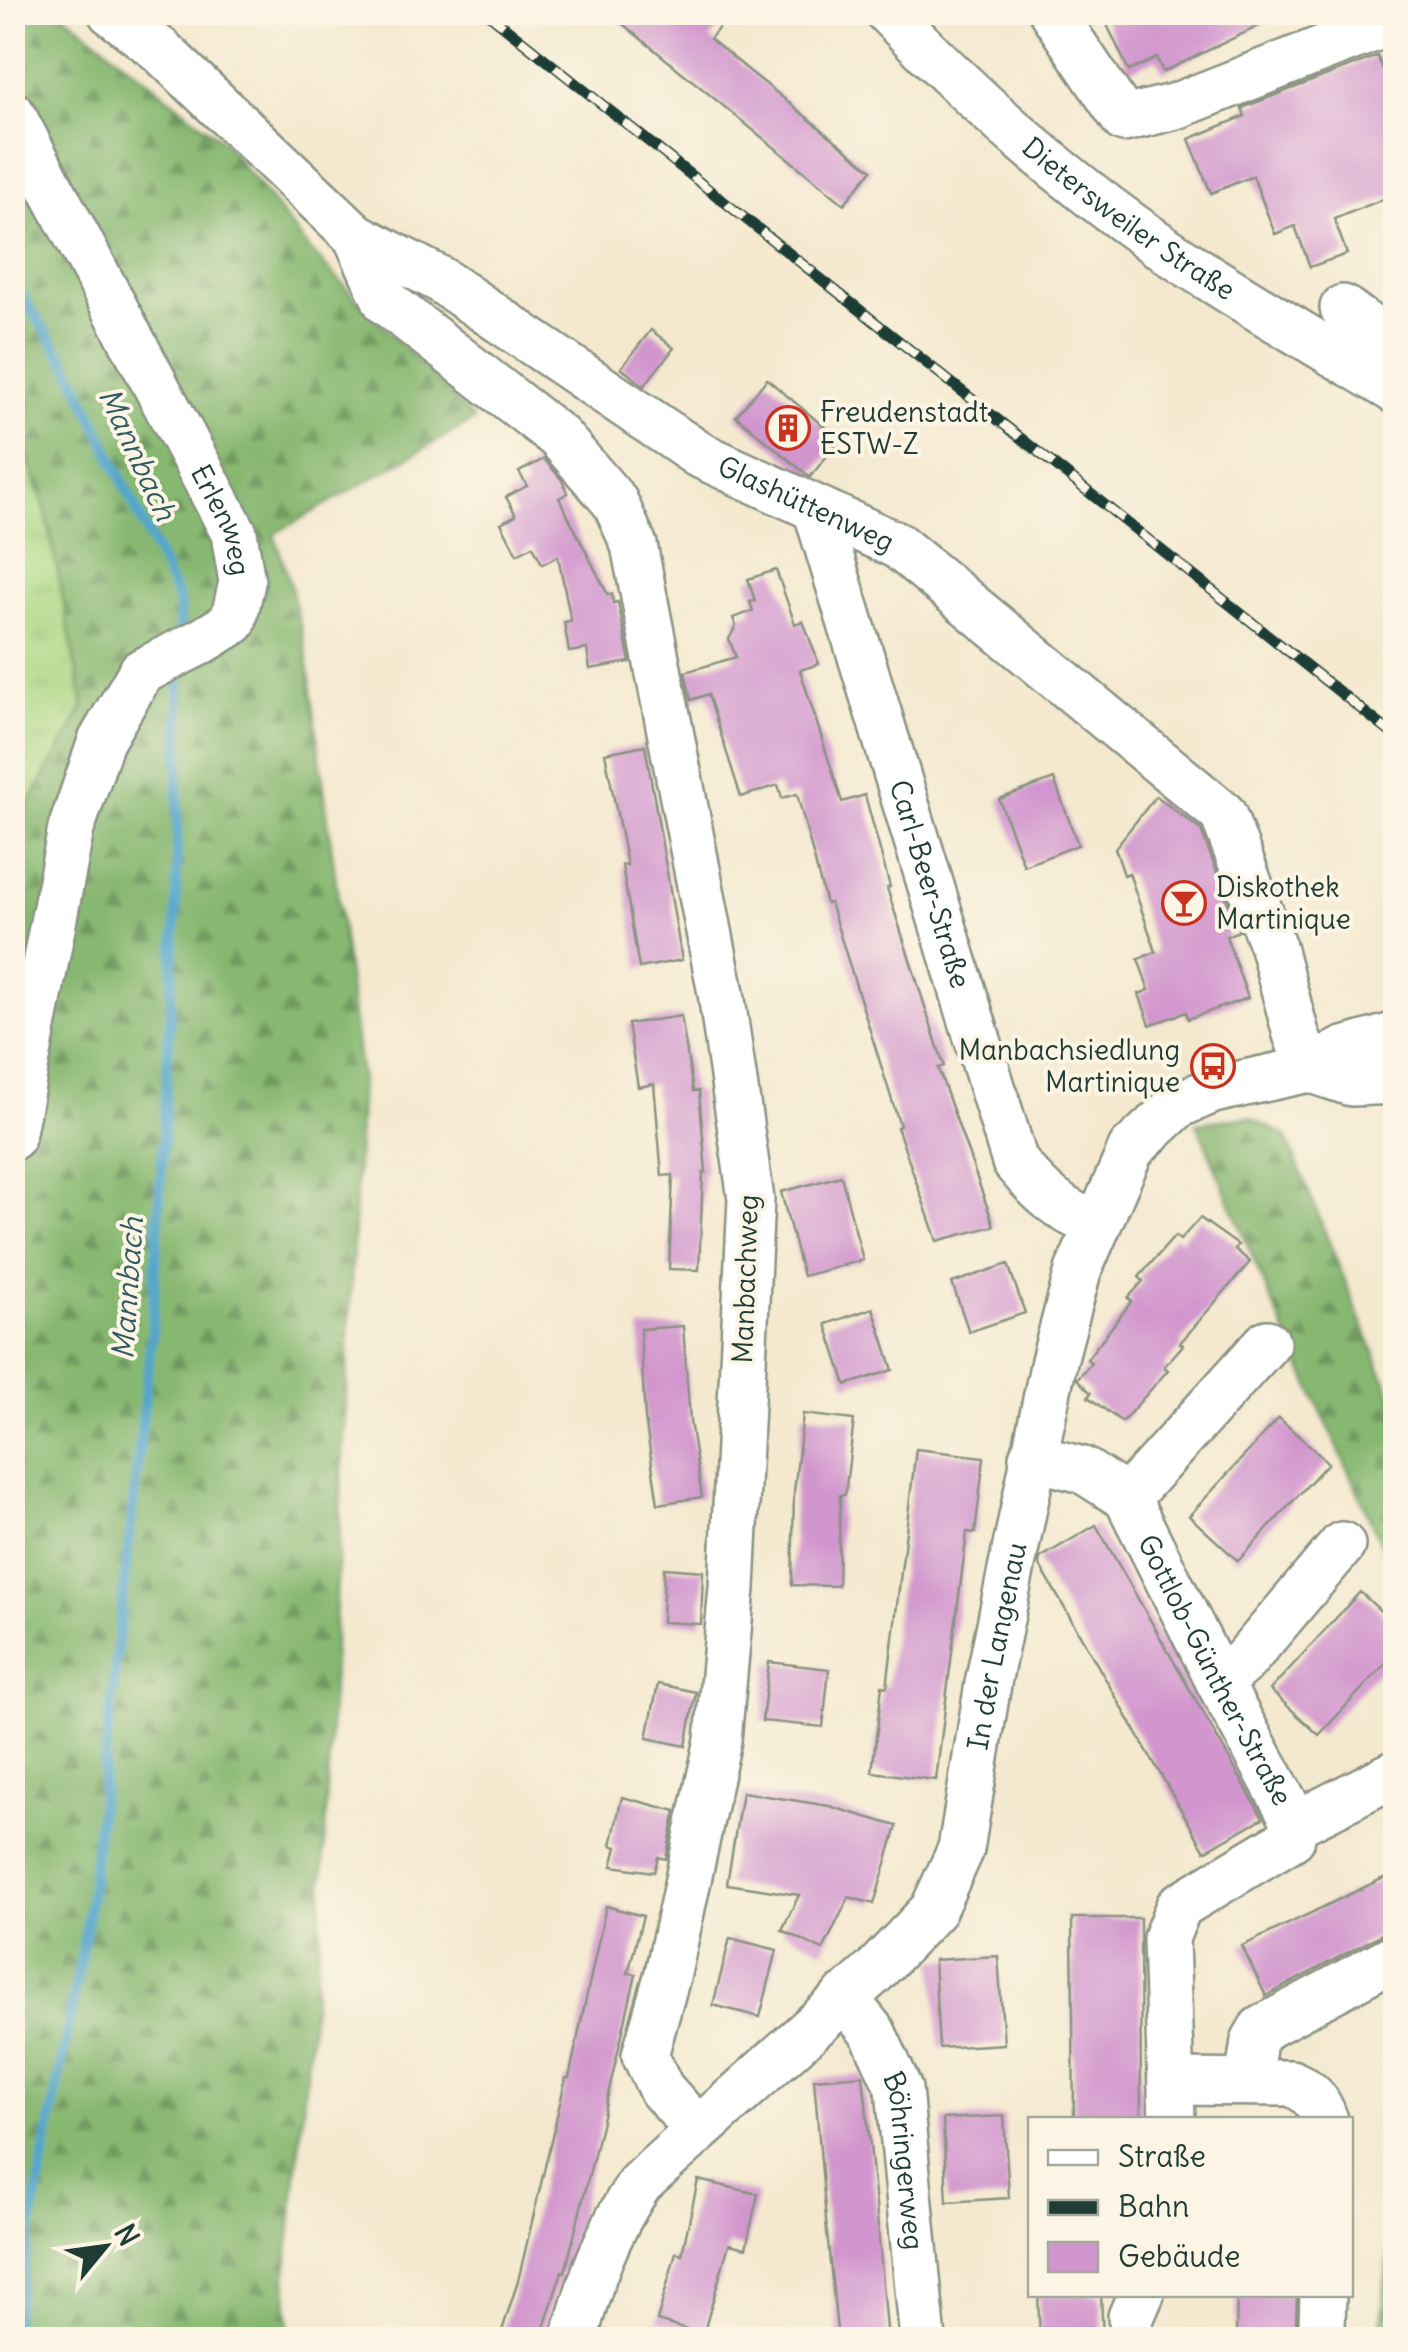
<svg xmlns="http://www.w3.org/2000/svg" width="1408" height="2352" font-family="Delius,sans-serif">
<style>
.grass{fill:url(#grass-tufts);stroke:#648a5c;stroke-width:2.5}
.forest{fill:url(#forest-firs);stroke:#537a52;stroke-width:2.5}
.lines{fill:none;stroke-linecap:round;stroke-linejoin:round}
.stream{stroke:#53a6ce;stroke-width:10}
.building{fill:#d196ce}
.minor-casing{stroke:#8a9382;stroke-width:50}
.minor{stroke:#fff;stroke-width:45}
.rail-casing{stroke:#1f3d34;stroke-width:11}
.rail{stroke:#fcf5e5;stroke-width:8;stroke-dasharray:22;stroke-linecap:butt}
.labels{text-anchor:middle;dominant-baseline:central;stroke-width:8;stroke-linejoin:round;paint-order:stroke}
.street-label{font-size:28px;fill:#1f3d34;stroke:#fcf5e5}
.poi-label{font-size:28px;fill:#1f3d34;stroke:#fcf5e5;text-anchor:start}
.water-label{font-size:30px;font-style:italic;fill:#2f5c62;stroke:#fcf5e5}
</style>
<defs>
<pattern id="grass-tufts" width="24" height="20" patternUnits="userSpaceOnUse" patternTransform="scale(2.5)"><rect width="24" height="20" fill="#aad783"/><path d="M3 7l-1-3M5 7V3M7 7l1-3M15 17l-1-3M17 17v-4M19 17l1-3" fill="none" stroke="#92b972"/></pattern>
<pattern id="forest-firs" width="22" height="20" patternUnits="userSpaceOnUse" patternTransform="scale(2.5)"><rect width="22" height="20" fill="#87b871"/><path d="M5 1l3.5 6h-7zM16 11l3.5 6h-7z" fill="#6e975e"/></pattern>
</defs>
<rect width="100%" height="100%" fill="#fcf5e5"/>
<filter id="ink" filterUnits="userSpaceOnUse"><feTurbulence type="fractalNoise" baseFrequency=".01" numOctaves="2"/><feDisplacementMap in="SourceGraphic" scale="20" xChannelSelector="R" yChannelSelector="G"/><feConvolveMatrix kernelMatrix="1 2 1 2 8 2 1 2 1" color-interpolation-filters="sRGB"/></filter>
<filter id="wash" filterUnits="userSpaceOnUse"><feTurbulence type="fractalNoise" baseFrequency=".0048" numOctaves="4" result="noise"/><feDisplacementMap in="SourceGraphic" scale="40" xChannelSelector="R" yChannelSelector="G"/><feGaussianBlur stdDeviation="2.25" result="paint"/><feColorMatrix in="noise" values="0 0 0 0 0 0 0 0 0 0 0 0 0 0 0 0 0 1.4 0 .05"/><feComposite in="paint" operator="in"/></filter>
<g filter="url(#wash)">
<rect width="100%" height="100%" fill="#f4e9cf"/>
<path class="grass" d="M 13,417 L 45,507 L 84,707 L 19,821 L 13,844 Z"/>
<g class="forest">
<path d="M 62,12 L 224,142 L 310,250 L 474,420 L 274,534 L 292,590 L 307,656 L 361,1078 L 320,1936 L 286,2276 L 290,2339 L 13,2339 L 13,844 L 19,821 L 84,707 L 45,507 L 13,417 L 13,13 Z"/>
<path d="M 1249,1117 L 1286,1136 L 1395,1404 L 1395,1574 L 1267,1291 L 1197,1123 Z"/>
<path d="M 1395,2199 L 1395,2339 L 1379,2339 Z"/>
</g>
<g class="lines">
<g class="stream">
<path d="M 12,281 L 70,368 L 179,601 L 180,639"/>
<path d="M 12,2330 L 87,1923 L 152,1331 L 176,912 L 180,666"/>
</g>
</g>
<g id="blocks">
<g class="building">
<path d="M 608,12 L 731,12 L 710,39 L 872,170 L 844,204 Z"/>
<path d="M 1101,12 L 1288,12 L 1163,72 L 1157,58 L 1129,71 Z"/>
<path d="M 1377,56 L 1396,99 L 1396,194 L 1334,219 L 1347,254 L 1310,267 L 1295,226 L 1275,234 L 1253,176 L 1211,193 L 1189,139 L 1245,116 L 1242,108 Z"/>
<path d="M 651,330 L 674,348 L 644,386 L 621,368 Z"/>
<path d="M 767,379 L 840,440 L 810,477 L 736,416 Z"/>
<path d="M 544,459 L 562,480 L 568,493 L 559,498 L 608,595 L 612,594 L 613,603 L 618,602 L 630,662 L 590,669 L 587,649 L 569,652 L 564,622 L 571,621 L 558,556 L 542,564 L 533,546 L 517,554 L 501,523 L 516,515 L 506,497 L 527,486 L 519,472 Z"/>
<path d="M 776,570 L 795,624 L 803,621 L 819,664 L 800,670 L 842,802 L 865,795 L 890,887 L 887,888 L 944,1066 L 938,1068 L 994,1226 L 937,1241 L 897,1127 L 900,1126 L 830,903 L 826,904 L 797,794 L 782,798 L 778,785 L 741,797 L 708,694 L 691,700 L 685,672 L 736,657 L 729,639 L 736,626 L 733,618 L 753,611 L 750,602 L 755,601 L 748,579 Z"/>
<path d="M 645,745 L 682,960 L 639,968 L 622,865 L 627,865 L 605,753 Z"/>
<path d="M 1054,779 L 1078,845 L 1024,866 L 999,799 Z"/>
<path d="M 1156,796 L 1201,830 L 1239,931 L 1226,936 L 1248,998 L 1188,1019 L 1186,1012 L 1150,1025 L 1139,994 L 1149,990 L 1138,959 L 1156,952 L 1129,873 L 1124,875 L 1115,848 Z"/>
<path d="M 681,1016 L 693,1091 L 699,1091 L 706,1172 L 703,1173 L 699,1270 L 669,1269 L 673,1175 L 662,1176 L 654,1084 L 638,1087 L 628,1024 Z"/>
<path d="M 841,1176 L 863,1260 L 803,1276 L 781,1192 Z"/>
<path d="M 1200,1218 L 1238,1245 L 1235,1249 L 1250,1262 L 1180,1343 L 1183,1345 L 1164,1367 L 1168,1370 L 1122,1422 L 1088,1397 L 1091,1393 L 1077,1379 L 1091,1363 L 1087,1359 L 1132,1301 L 1128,1298 L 1143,1281 L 1139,1277 L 1175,1236 L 1180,1240 Z"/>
<path d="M 1008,1264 L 1025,1313 L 969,1332 L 952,1283 Z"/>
<path d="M 873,1308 L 893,1370 L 846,1385 L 826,1324 Z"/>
<path d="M 683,1326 L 690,1421 L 702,1497 L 658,1504 L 645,1418 L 640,1329 Z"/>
<path d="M 803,1414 L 854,1420 L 845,1495 L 840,1495 L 838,1586 L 792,1585 L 794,1492 Z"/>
<path d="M 1279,1418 L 1328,1463 L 1238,1561 L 1189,1516 Z"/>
<path d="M 916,1449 L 984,1457 L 975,1533 L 967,1532 L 936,1780 L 872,1772 L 882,1686 L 887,1687 Z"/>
<path d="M 1096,1525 L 1263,1818 L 1205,1851 L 1039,1564 L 1040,1558 Z"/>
<path d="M 664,1568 L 703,1571 L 701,1624 L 662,1622 Z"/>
<path d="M 1360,1592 L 1396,1625 L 1396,1652 L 1319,1735 L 1270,1690 Z"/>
<path d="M 769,1662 L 829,1669 L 823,1727 L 762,1721 Z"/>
<path d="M 658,1684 L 696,1692 L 686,1746 L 647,1738 Z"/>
<path d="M 742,1792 L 829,1806 L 897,1826 L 874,1904 L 849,1897 L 823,1950 L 782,1930 L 799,1895 L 727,1884 Z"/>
<path d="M 622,1797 L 676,1811 L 666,1859 L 658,1857 L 654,1872 L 612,1866 L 617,1847 L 611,1845 Z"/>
<path d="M 1396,1872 L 1396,1930 L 1384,1933 L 1266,1996 L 1242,1946 Z"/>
<path d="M 606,1906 L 643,1916 L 628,1973 L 636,1974 L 593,2159 L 565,2272 L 562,2271 L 540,2340 L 499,2340 L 518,2281 L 566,2078 L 569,2078 Z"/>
<path d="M 1072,1918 L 1140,1918 L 1141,2120 L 1074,2120 Z"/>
<path d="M 730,1938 L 777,1950 L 760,2017 L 713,2005 Z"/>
<path d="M 998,1956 L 1004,2044 L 939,2048 L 934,1960 Z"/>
<path d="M 863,2075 L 876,2205 L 888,2340 L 838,2340 L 827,2232 L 814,2079 Z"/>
<path d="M 1004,2116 L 1009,2198 L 947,2202 L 943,2119 Z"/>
<path d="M 698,2180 L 758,2194 L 746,2248 L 729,2244 L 703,2335 L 657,2321 L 676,2252 L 682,2254 Z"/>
<path d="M 1038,2294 L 1101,2294 L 1103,2340 L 1040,2340 Z"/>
<path d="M 1237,2294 L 1297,2294 L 1296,2325 L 1301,2340 L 1236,2340 Z"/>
</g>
</g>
</g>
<g filter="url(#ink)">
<use href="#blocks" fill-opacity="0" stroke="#8a9382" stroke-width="2.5"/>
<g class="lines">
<g class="minor-casing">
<g id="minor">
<path d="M 111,12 L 160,50 L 356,236 L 386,302 L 559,437 L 615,502 L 634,545 L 721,993 L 751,1199 L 732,1588 L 718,1740 L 668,1973 L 645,2055 L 661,2089 L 698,2130"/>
<path id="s1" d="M 888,12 C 973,100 1072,187 1174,255 C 1246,303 1322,346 1396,391"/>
<path d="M 1052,12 L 1124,119 L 1176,106 L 1396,20"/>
<path id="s2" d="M 12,114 L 234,533 L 242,582 L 233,622 L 204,640 L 141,672 L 101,741 L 71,829 L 12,1137"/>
<path id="s3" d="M 356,236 L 439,279 L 698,454 L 898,546 L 1223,814 L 1273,947 L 1296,1034 L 1309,1069"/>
<path d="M 1343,308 L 1396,347"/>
<path id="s4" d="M 816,509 L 1015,1162 C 1041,1193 1058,1209 1096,1225"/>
<path d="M 1309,1069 L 1351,1083 L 1396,1081"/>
<path id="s5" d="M 1032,1457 L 1083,1470 L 1127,1498 L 1219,1682 L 1294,1820 L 1292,1838 L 1179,1906 L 1166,1938 L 1172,2120"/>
<path d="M 1127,1498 L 1267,1343"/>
<path d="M 1219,1682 L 1245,1660 L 1342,1545"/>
<path d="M 1294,1820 L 1308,1818 L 1396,1773"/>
<path id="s6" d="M 844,1997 L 873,2033 L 899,2089 L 923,2340"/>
<path d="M 1172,2082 L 1291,2083 C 1310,2091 1318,2100 1325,2120"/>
<path d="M 1248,2082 L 1254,2041 L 1261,2029 L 1396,1956"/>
<path d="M 1131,2317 L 1141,2294"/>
<path d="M 1322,2325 L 1323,2294"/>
<path id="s7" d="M 574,2340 C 589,2282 607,2232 640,2183 L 875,1971 L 933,1910 L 961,1849 L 989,1678 L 1054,1361 L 1078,1271 L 1131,1149 L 1178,1105 L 1213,1090 L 1309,1069 L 1344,1050 L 1396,1035"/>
</g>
</g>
<use href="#minor" class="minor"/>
<g class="rail-casing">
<path id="rail" d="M 486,12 L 1396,737"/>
</g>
<use href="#rail" class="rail"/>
</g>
</g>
<defs>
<g id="building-ring" transform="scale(2.25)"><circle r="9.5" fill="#fcf5e5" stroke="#c8321e" stroke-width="1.5"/><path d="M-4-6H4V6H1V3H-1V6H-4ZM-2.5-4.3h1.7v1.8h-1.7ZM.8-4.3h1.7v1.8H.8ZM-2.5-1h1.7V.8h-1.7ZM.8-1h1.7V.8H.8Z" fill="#c8321e"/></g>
<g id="bar-ring" transform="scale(2.25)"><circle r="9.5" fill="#fcf5e5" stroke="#c8321e" stroke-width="1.5"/><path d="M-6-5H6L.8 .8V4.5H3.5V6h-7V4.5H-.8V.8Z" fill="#c8321e"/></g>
<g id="bus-ring" transform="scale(2.25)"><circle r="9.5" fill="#fcf5e5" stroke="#c8321e" stroke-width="1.5"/><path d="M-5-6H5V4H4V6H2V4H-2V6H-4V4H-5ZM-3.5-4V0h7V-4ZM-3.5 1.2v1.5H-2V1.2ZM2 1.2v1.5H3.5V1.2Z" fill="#c8321e"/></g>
</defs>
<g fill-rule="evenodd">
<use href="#building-ring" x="788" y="428"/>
<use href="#bar-ring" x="1184" y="903"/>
<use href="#bus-ring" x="1213" y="1066"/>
</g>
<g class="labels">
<g class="street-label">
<text stroke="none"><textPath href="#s1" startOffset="318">Dietersweiler Straße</textPath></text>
<text stroke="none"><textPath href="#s3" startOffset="525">Glashüttenweg</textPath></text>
<text stroke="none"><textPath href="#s2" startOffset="458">Erlenweg</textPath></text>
<text stroke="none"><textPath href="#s4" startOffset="392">Carl-Beer-Straße</textPath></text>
<text transform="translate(745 1279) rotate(-88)">Manbachweg</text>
<text stroke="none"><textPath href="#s7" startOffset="845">In der Langenau</textPath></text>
<text stroke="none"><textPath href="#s5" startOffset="298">Gottlob-Günther-Straße</textPath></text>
<text stroke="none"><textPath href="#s6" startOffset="180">Böhringerweg</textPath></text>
</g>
<g class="poi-label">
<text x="820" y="412">Freudenstadt<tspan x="820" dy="32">ESTW-Z</tspan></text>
<text x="1216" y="887">Diskothek<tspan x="1216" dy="32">Martinique</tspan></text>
<text x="1180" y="1050" text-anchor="end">Manbachsiedlung<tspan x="1180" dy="32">Martinique</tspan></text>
</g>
<g class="water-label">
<text transform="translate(138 454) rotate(65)">Mannbach</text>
<text transform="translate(127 1288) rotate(-86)">Mannbach</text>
</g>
</g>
<rect width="1408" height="2352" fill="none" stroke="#fcf5e5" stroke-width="50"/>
<rect x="1028" y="2117" width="325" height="180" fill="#fcf5e5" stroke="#a4ab9e" stroke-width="2.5"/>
<rect x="1048" y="2150" width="50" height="15" fill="#ffffff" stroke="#a4ab9e" stroke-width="2.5"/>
<text x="1118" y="2167" font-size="30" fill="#1f3d34">Straße</text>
<rect x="1048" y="2200" width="50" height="15" fill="#1f3d34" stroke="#a4ab9e" stroke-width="2.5"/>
<text x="1118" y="2217" font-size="30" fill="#1f3d34">Bahn</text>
<rect x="1048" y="2242" width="50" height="30" fill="#d196ce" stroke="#a4ab9e" stroke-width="2.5"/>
<text x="1118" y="2267" font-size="30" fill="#1f3d34">Gebäude</text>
<g transform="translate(105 2247) rotate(61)" stroke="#fcf5e5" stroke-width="8" paint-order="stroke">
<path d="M0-8L18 38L0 25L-18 38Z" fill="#1f3d34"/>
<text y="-15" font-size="28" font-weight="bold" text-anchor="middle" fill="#1f3d34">N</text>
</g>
</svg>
